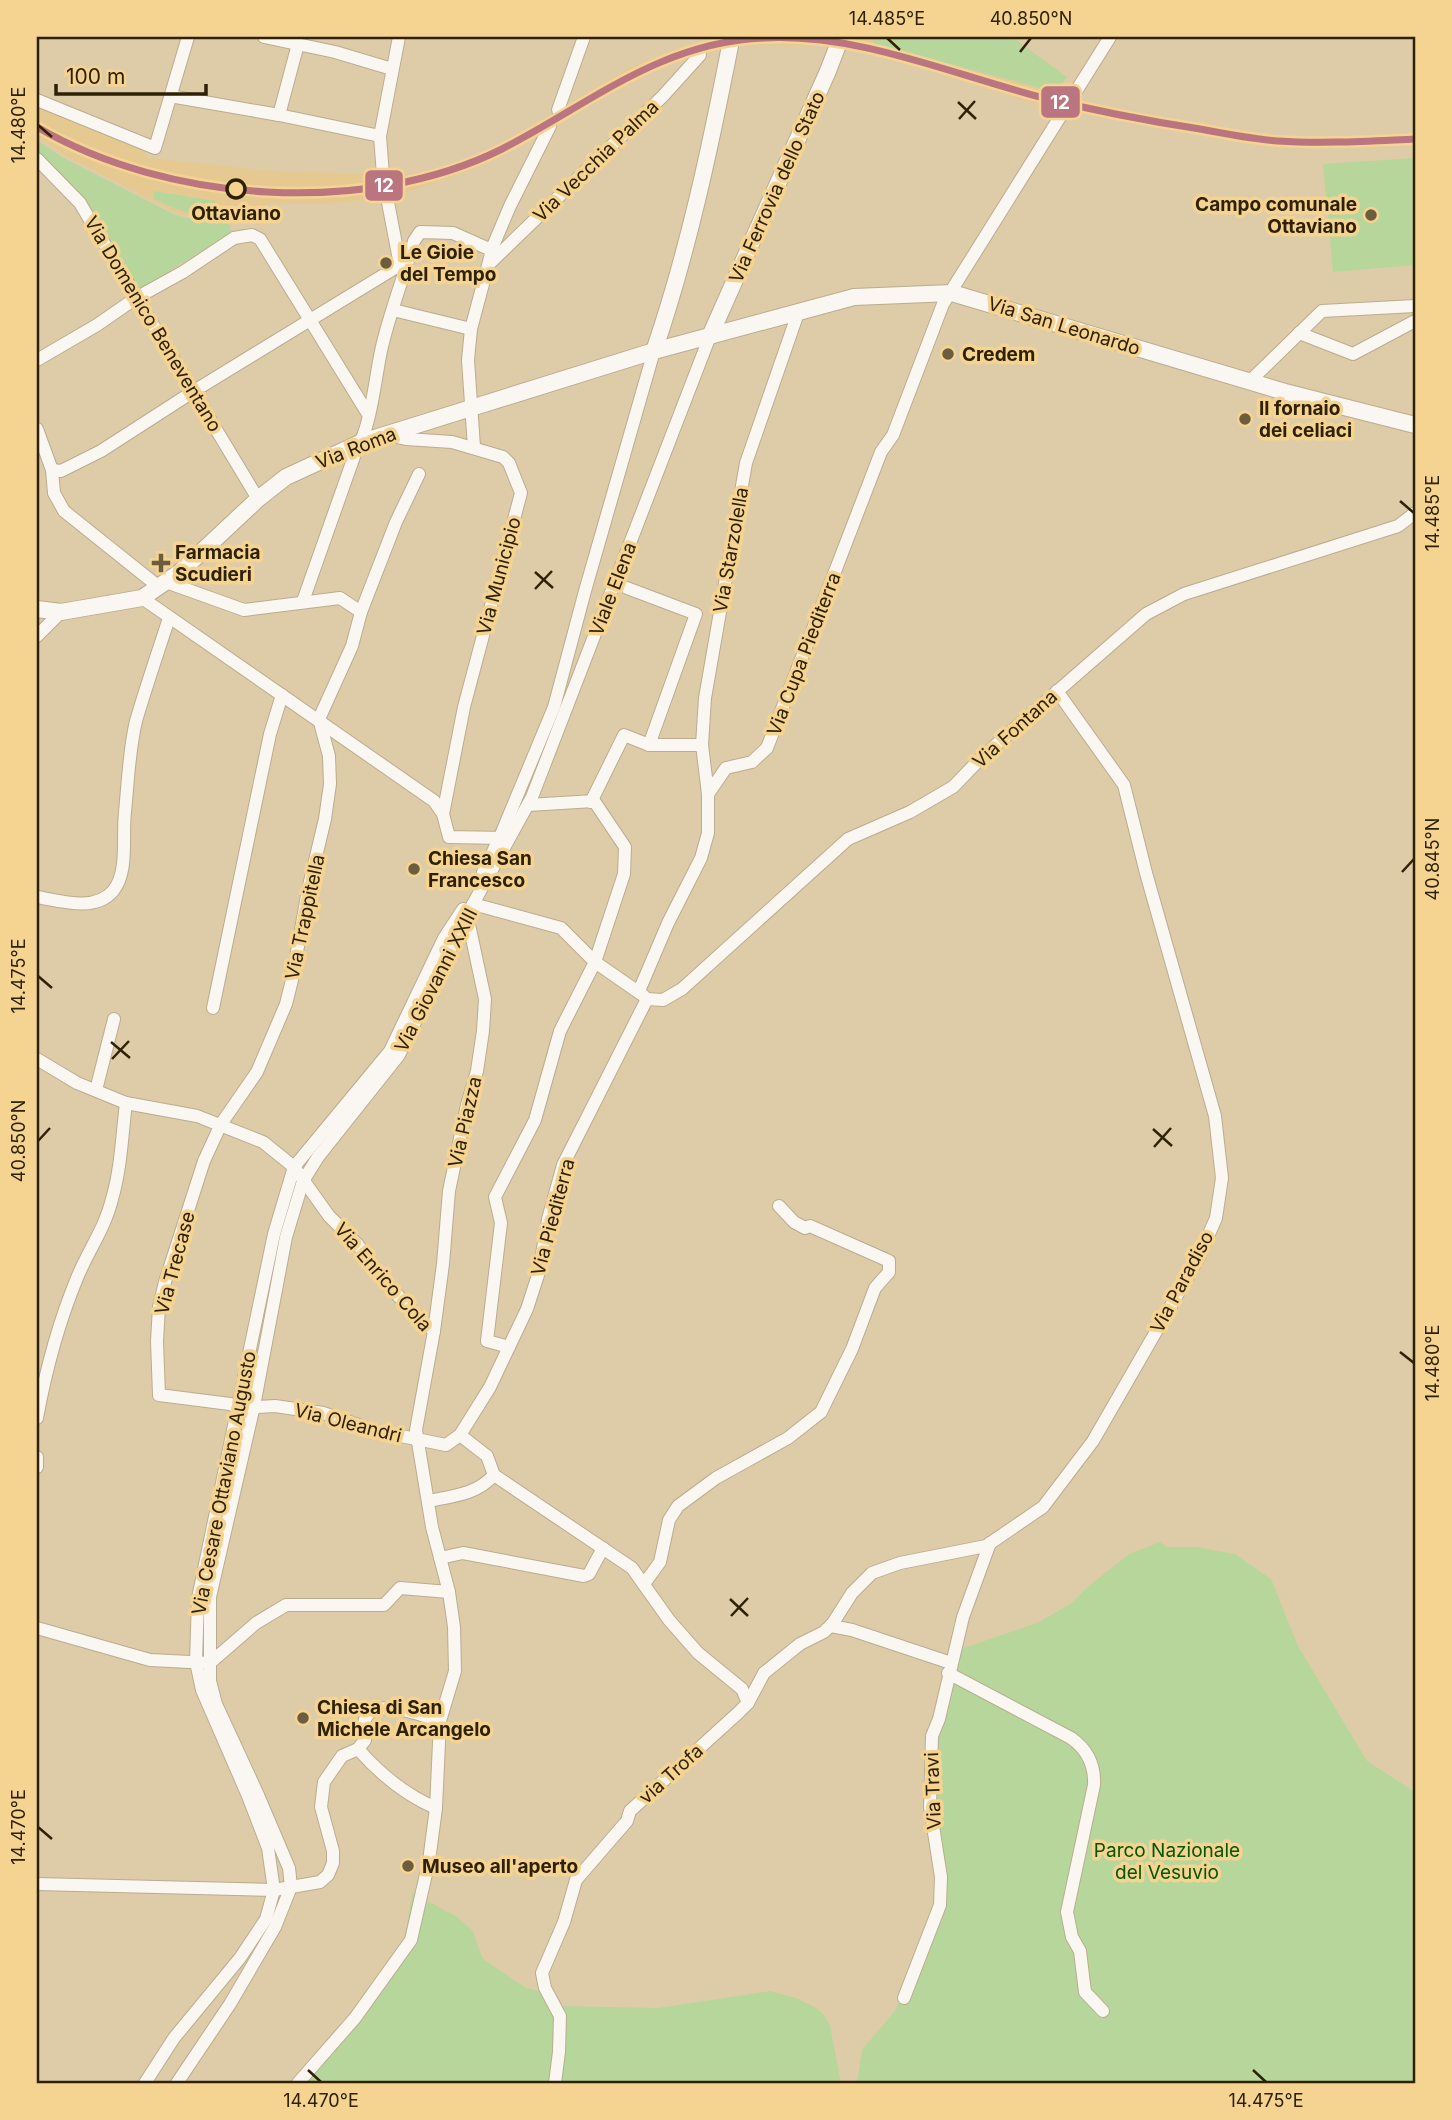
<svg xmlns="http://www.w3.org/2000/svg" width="1452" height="2120" font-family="Inter,sans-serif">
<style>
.built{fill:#e6c990}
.green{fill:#b7d69c}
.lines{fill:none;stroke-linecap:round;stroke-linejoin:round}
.minor-casing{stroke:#baac8f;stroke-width:14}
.secondary-casing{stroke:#baac8f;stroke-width:18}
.minor{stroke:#faf7f2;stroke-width:12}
.secondary{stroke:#faf7f2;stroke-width:16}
.rail-1-casing{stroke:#f5d391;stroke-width:12}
.rail-1{stroke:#bb7580;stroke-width:7}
.ticks{fill:none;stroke:#2e2105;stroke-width:2.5}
.stop-dot{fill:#f5d391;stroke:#2e2105;stroke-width:3.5}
.poi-dot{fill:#6c5d3e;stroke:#f5d391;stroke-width:2.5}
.labels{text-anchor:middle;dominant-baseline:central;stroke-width:7;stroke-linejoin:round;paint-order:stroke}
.street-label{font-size:19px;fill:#2e2105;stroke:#f5d391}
.poi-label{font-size:19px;font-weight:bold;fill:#2e2105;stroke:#f5d391;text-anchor:start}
.stop-label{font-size:19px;font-weight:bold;fill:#2e2105;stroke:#f5d391}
.park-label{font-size:19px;fill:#005803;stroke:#f5d391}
.line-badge{stroke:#f5d391;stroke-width:2.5}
.badge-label{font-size:19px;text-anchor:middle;font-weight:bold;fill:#fff}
.neatline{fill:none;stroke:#2e2105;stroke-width:2.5}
.ticks-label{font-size:18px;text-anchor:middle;fill:#2e2105}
</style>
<rect width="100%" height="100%" fill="#decca8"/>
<g class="built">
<path d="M 719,37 L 833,37 L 829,46 L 739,44 L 697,51 L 674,59 L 627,81 L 528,140 L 475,168 L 419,188 L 396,194 L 391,191 L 382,193 L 377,198 L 330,204 L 265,204 L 264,214 L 217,209 L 215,222 L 175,212 L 64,155 L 37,136 L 37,104 L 139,146 L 149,158 L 274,171 L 412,175 L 433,172 L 470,159 L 511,139 L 627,69 L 669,52 Z"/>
<path d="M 851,37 L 875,37 L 874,45 L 1063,94 L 1053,109 L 887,57 L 844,47 L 846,39 L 850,40 Z"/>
</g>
<g class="green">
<path d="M 875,37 L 1012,37 L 1067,77 L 1056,92 L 873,44 Z"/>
<path d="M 37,140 L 62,157 L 175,215 L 217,225 L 219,212 L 224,212 L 232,233 L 141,288 L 137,286 L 91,209 L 37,152 Z"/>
<path d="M 1415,158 L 1415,265 L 1333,272 L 1323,164 Z"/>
<path d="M 154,191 L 215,201 L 214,219 L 176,209 L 154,199 Z"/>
<path d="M 1160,1542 L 1167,1547 L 1197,1547 L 1235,1554 L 1271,1579 L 1298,1646 L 1367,1761 L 1415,1792 L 1415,2083 L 857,2083 L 862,2050 L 894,2012 L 917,1968 L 942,1895 L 929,1822 L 924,1752 L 935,1717 L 946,1654 L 1037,1623 L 1072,1603 L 1085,1589 L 1129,1554 Z"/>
<path d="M 412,1893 L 456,1916 L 472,1930 L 483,1959 L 526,1988 L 545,1992 L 561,2006 L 658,2008 L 770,1991 L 796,1998 L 815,2007 L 825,2016 L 830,2026 L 841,2083 L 281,2083 L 297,2079 L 359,2008 L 375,1980 L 404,1943 Z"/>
</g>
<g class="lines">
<g class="minor-casing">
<g id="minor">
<path d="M 264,37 L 335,52 L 392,69"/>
<path d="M 170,96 L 279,115 L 380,136"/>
<path d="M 37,100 L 155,148 L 188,37"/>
<path d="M 558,110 L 584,37"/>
<path d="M 279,115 L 298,44"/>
<path d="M 37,159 L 80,203 L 87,215 L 258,499"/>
<path d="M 383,175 L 380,136 L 399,37"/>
<path d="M 386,192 L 400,265"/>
<path d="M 489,249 L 493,246 L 510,206 L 550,126"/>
<path d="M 489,264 L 663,96 L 700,55"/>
<path d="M 393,310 L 471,329"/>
<path d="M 1299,333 L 1353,354 L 1415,321"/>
<path d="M 37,360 L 97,325 L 136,298 L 183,272 L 234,238 L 252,235 L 260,239 L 368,414"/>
<path d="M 1250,381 L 1322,311 L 1415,306"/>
<path d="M 37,429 L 52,470 L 54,493 L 64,511 L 159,587"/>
<path d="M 387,435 L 406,439 L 452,442 L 503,457 L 509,463 L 521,493 L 464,707 L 443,814"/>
<path d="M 52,470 L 61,471 L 101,451 L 194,391 L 400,265"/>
<path d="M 419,474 L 396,522 L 361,612 L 352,646 L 319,719 L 329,756 L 330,784 L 325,819 L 308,890 L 292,980 L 286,1004 L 257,1072 L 221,1124 L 204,1161 L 165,1282 L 159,1307 L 157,1341 L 159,1395 L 230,1404 L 238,1408 L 275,1406 L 323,1413 L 376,1431 L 446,1445 L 460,1435 L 490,1387 L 527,1309 L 539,1272 L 548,1219 L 563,1165 L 647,999"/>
<path d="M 166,582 L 244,610 L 340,598 L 361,612"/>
<path d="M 627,588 L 696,614 L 649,745 L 702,745"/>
<path d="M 142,598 L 434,801 L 443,814 L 449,837 L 505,838"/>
<path d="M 303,601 L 356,451 C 371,427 375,379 381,351 C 389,314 404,277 414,241 L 420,232 L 453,233 L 489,249 L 491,254 L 471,329 L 468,360 L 474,447"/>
<path d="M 37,636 L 61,612"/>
<path d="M 708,794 L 726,768 L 752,762 L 767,748 L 881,452 L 893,435 L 943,304 L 1110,37"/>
<path d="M 591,802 L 624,735 L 649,745"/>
<path d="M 483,872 L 500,837 L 554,707 L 585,591 L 654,351"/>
<path d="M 37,897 C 61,901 95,912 113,891 C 129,872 122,835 125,812 C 128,782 129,750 136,721 C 146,687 158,652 169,618"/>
<path d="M 473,904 L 561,928 L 595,962 L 644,996"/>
<path d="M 639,991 L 668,923 L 701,858 L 708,833 L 708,794 L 702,745 L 705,698 L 746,463 L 798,313"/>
<path d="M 647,999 L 663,1000 L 682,989 L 848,839 L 910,812 L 953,787 L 982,757 L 1146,614 L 1184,594 L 1398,526 L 1415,513"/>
<path d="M 213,1008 L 270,734 L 282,695"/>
<path d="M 37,1059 L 77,1083 L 126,1103 L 197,1116 L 263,1142 L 294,1167 L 329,1216 L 358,1245 L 384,1280 L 411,1310 L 434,1331 L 416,1430 L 432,1527 L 449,1592 L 454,1627 L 455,1671 L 440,1721 L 436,1808 L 429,1861 L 411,1940 L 355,2018 L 298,2083"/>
<path d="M 96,1090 L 114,1019"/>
<path d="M 434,1331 L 443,1264 L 449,1191 L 467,1105 L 477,1071 L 483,1031 L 485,999 L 467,915"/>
<path d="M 509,1347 L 487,1341 L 501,1223 L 495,1197 L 535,1120 L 560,1031 L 595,962 L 624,874 L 625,847 L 594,801 L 528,805"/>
<path d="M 37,1418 C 46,1369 58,1324 77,1278 C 88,1251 105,1228 112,1199 C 121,1169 122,1135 126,1103"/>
<path d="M 460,1435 L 487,1456 L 494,1475 L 632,1568 L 669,1620 L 698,1653 L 742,1689 L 748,1703"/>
<path d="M 37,1457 L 37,1467"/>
<path d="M 428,1501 C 453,1496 476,1495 494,1475"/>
<path d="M 440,1558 L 463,1553 L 584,1576 L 589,1574 L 603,1548"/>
<path d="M 644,1584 L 660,1562 L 669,1520 L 678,1506 L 716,1478 L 788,1438 L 821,1412 L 852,1349 L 875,1288 L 889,1272 L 889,1261 L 810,1226 L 805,1228 L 794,1222 L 779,1206"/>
<path d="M 831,1626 L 852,1630 L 951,1663"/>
<path d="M 37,1628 L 150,1660 L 210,1663 L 256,1623 L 286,1605 L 384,1605 L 400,1588 L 449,1592"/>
<path d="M 948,1673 L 1071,1738 C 1088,1750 1095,1765 1094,1785 L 1067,1912 L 1072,1937 L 1080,1951 L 1085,1992 L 1103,2011"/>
<path d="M 358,1749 C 380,1774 405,1795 436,1808"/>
<path d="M 37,1884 L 274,1890 L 320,1882 L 328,1875 L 333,1863 L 333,1851 L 321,1807 L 324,1782 L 342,1756 L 358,1749 L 365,1740 C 365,1735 363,1728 364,1723 C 369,1694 424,1716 440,1721"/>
<path d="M 904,1998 L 940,1905 L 941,1877 L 930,1807 L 932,1736 L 939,1719 L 963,1617 L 990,1543"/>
<path d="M 145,2083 L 174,2038 L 240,1958 L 266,1919 L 274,1890 L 268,1848 L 248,1796 L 202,1690 L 196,1662 L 198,1598 L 274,1234 L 294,1167 L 390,1051 L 444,938 L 463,909"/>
<path d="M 177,2083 L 230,2004 L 275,1927 L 291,1887 L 289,1868 L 258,1795 L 216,1704 L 210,1681 L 210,1597 L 254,1406 L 286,1237 L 303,1181 L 318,1157 L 399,1055 L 467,915 L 532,797 L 710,336"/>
<path d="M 555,2083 L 559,2052 L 560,2016 L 545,1988 L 542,1973 L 564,1922 L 576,1880 L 627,1821 L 630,1811 L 738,1713 L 748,1703 L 764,1673 L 800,1644 L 824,1632 L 833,1623 L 852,1593 L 872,1573 L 900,1563 L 986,1546 L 1043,1507 L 1093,1441 L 1199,1257 L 1216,1218 L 1222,1178 L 1215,1116 L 1146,873 L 1124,785 L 1057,691"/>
</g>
</g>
<g class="secondary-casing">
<g id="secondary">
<path d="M 710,336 L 828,71 L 841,37"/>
<path d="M 654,351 C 688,252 710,148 730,46"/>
<path d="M 37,609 L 61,612 L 142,598 L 180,572 L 258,499 L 286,477 L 362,442 L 654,351 L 854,297 L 952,293 L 1285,392 L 1415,425"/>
</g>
</g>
<use href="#minor" class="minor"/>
<use href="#secondary" class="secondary"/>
<g class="rail-1-casing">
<path id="rail-1" d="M 37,127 C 167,203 366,217 502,149 C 590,104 660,42 764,38 C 859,33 953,75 1044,98 C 1096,111 1148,121 1200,129 C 1226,134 1252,139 1278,141 C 1324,144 1369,141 1415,139"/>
</g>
<use href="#rail-1" class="rail-1"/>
</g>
<path class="ticks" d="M 887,38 L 900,50M 1020,52 L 1031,38M 958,102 L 976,119M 959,119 L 975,101M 38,125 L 52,137M 1400,501 L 1414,513M 535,572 L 553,588M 535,589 L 552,571M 1402,872 L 1414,859M 38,976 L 52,988M 111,1042 L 130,1058M 112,1059 L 129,1041M 1153,1129 L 1172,1146M 38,1141 L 50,1128M 1154,1147 L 1171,1128M 1400,1352 L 1414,1363M 730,1599 L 748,1616M 731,1616 L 748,1598M 38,1827 L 52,1839M 308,2070 L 321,2082M 1253,2070 L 1266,2082"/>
<circle class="stop-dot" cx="236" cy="189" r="9"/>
<g class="poi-dot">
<circle cx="1371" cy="215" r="7"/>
<circle cx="386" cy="263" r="7"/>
<circle cx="948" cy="354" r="7"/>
<circle cx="1245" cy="419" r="7"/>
<path d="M157.5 552.5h7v7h7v7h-7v7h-7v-7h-7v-7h7z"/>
<circle cx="414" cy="869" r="7"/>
<circle cx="303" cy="1718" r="7"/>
<circle cx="408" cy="1866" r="7"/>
</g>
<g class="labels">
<g class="street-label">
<text transform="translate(596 161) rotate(-44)">Via Vecchia Palma</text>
<text transform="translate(777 187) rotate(-66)">Via Ferrovia dello Stato</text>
<text transform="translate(153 324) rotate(59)">Via Domenico Beneventano</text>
<text transform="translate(1064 326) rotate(17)">Via San Leonardo</text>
<text transform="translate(356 448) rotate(-21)">Via Roma</text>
<text transform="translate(731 550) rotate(-80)">Via Starzolella</text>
<text transform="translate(499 576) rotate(-75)">Via Municipio</text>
<text transform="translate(613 589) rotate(-69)">Viale Elena</text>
<text transform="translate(804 654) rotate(-69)">Via Cupa Piediterra</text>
<text transform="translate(1015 729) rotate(-42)">Via Fontana</text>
<text transform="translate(305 917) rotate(-78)">Via Trappitella</text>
<text transform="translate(436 980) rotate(-63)">Via Giovanni XXIII</text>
<text transform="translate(465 1122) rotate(-77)">Via Piazza</text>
<text transform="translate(553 1217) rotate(-75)">Via Piediterra</text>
<text transform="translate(175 1263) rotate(-75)">Via Trecase</text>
<text transform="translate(383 1277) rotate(49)">Via Enrico Cola</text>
<text transform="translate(1182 1282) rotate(-62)">Via Paradiso</text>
<text transform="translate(348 1423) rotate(14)">Via Oleandri</text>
<text transform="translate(224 1483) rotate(-79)">Via Cesare Ottaviano Augusto</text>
<text transform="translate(671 1774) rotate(-42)">via Trofa</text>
<text transform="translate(933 1791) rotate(-92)">Via Travi</text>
</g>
<g class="poi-label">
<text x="1357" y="204" text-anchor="end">Campo comunale<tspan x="1357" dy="22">Ottaviano</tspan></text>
<text x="400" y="252">Le Gioie<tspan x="400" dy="22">del Tempo</tspan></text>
<text x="962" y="354">Credem</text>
<text x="1259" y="408">Il fornaio<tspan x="1259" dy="22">dei celiaci</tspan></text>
<text x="175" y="552">Farmacia<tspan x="175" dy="22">Scudieri</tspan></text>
<text x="428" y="858">Chiesa San<tspan x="428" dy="22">Francesco</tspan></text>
<text x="317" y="1707">Chiesa di San<tspan x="317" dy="22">Michele Arcangelo</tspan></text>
<text x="422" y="1866">Museo all'aperto</text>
</g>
<g class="stop-label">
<text x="236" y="213">Ottaviano</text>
</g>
<g class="park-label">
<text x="1167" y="1850">Parco Nazionale<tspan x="1167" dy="22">del Vesuvio</tspan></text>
</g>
</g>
<g class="line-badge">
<rect x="1040" y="85" width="41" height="34" rx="7" fill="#bb7580"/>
<rect x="364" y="169" width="40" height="33" rx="7" fill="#bb7580"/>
</g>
<g class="badge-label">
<text x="1060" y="109">12</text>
<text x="384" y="192">12</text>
</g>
<rect width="1452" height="2120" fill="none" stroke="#f5d391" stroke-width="77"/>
<path d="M56 84v10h150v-10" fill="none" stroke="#2e2105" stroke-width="3.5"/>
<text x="66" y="84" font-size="21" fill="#2e2105" stroke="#f5d391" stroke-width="5" paint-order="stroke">100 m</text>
<rect x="38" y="38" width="1376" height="2044" class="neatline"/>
<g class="ticks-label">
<text x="887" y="25">14.485°E</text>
<text x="1031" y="25">40.850°N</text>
<text transform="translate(19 125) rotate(-90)" y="6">14.480°E</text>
<text transform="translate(1433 513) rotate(-90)" y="6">14.485°E</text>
<text transform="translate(1433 859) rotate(-90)" y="6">40.845°N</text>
<text transform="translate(19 976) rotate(-90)" y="6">14.475°E</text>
<text transform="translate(19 1141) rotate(-90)" y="6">40.850°N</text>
<text transform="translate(1433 1363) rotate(-90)" y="6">14.480°E</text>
<text transform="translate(19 1827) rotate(-90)" y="6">14.470°E</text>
<text x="321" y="2107">14.470°E</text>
<text x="1266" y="2107">14.475°E</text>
</g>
</svg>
